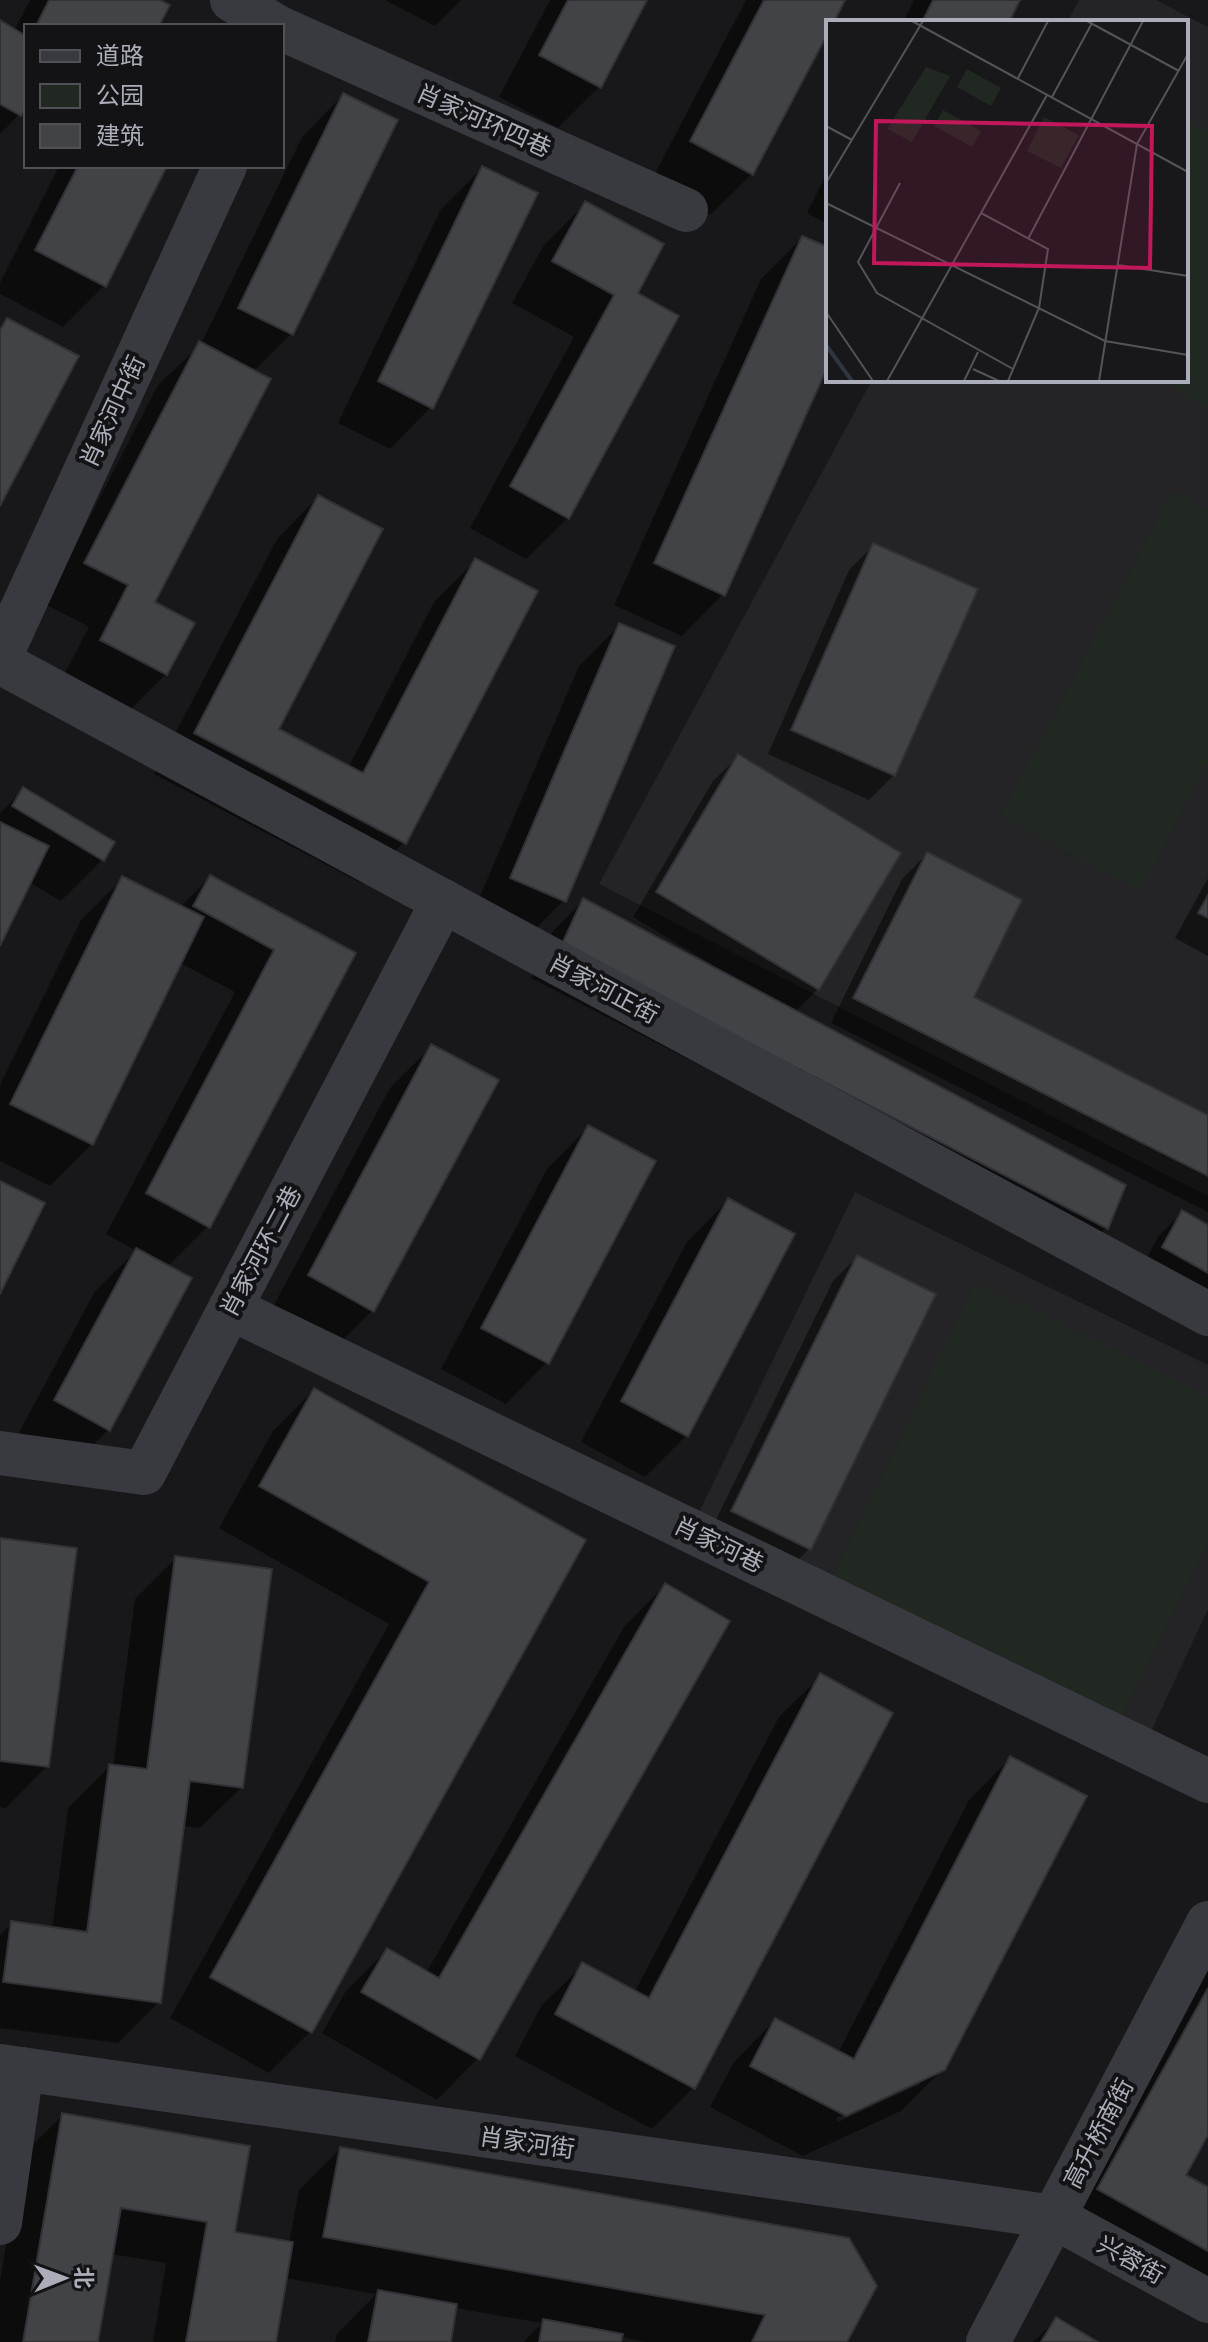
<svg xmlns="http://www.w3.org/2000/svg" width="1208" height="2342" font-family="'IBM Plex Sans','Noto Sans SC',sans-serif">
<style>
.built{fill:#242427}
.green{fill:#202821}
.shadow{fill:#0007;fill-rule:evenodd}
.building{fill:#424347;stroke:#323236;stroke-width:2}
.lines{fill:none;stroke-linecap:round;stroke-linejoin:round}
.minor{stroke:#393a3f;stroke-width:44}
.labels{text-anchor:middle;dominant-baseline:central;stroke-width:8;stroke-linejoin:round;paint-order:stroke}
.street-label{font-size:24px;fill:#abaeb9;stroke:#131315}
.inset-river{fill:none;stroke:#2e363e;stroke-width:4}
.inset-road{fill:none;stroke:#53545a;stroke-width:2}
.view{fill:#c2185b;fill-opacity:0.15;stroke:#c2185b;stroke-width:4}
.inset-edge{fill:none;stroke:#abaeb9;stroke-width:4}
</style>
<rect width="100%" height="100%" fill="#18181a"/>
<g class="built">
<path d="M 1079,0 L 1156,0 L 1208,27 L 1208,1196 L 599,884 L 872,380 L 1186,380 L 1186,22 L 1067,22 Z"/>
<path d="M 855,1192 L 1208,1365 L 1208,1609 L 1148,1738 L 698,1514 Z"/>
</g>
<g class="green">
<path d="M 1186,118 L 1208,131 L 1208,408 L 1160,380 L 1186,380 Z"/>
<path d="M 1172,492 L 1208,511 L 1208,762 L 1140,890 L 1001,816 Z"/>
<path d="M 976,1283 L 1208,1397 L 1208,1541 L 1121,1719 L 833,1576 Z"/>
</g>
<g class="shadow">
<path d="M 30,0 L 156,0 L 157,26 L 26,26 L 26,103 L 19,115 L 0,134 L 0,22 L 14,31 Z"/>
<path d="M 385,0 L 461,0 L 435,26 Z"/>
<path d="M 550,0 L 645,0 L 599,87 L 558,128 L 499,97 Z"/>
<path d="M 746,0 L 843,0 L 831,22 L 828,22 L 828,28 L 752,174 L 710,215 L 650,183 Z"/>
<path d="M 914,0 L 1018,0 L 1007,22 L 903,22 Z"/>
<path d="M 343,95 L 291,334 L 253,372 L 153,603 L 166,674 L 125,715 L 60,682 L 89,627 L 45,604 L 158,385 L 201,344 L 302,137 Z"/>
<path d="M 59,166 L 165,166 L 105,285 L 63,327 L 0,294 L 0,283 Z"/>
<path d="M 482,168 L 431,407 L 390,449 L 338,423 L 441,209 Z"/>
<path d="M 828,171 L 828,224 L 807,213 Z"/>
<path d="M 585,204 L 635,293 L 568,518 L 526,559 L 470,528 L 574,337 L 512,303 L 544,245 Z"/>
<path d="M 802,238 L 828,249 L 828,361 L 723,594 L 682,636 L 614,605 L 761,279 Z"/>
<path d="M 318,497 L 276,730 L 348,768 L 434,602 L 475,561 L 404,842 L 363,884 L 154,774 L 277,539 Z"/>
<path d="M 874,545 L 894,775 L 869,800 L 768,754 L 849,570 Z"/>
<path d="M 620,625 L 564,900 L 523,942 L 470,919 L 579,666 Z"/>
<path d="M 738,757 L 818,989 L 795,1012 L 1106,1228 L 1075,1259 L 531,978 L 553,931 L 584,900 L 709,967 L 711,964 L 633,917 L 713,781 Z"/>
<path d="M 23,790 L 102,860 L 61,901 L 29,882 L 0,941 L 0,813 Z"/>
<path d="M 927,854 L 971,998 L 1208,1117 L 1208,1212 L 831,1023 L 902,879 Z"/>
<path d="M 210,877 L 353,954 L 208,1226 L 167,1267 L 108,1430 L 67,1471 L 14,1442 L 95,1291 L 136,1251 L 106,1234 L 235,992 L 180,963 L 92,1144 L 50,1186 L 0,1161 L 0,1085 L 81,920 L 122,879 L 180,907 Z"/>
<path d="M 1208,878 L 1208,956 L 1175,938 Z"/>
<path d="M 431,1047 L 372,1311 L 331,1352 L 268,1316 L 390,1088 Z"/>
<path d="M 588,1127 L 547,1362 L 506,1404 L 441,1369 L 547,1169 Z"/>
<path d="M 728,1200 L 687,1435 L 645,1477 L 581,1442 L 687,1242 Z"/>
<path d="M 1182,1212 L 1208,1227 L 1208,1311 L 1139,1272 L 1158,1237 Z"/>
<path d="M 857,1257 L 809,1549 L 785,1573 L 708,1536 L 833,1281 Z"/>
<path d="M 314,1390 L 583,1541 L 310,2032 L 269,2073 L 170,2018 L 389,1624 L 219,1528 L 273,1431 Z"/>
<path d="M 0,1540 L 47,1766 L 6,1808 L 0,1807 Z"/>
<path d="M 176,1558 L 242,1787 L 200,1828 L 182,1826 L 159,2002 L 118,2043 L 0,2028 L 0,1935 L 12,1923 L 52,1929 L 68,1808 L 110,1766 L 113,1767 L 135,1599 Z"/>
<path d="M 665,1585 L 478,2058 L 437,2100 L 322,2033 L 346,1991 L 387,1950 L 426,1973 L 624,1627 Z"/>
<path d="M 821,1676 L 693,2088 L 652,2129 L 515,2056 L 541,2006 L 583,1965 L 634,1993 L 779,1717 Z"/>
<path d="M 1010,1758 L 943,2069 L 901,2111 L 803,2156 L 710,2107 L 734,2062 L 775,2020 L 838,2053 L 969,1800 ZM 920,2079 L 920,2084 L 838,2122 L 836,2118 Z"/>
<path d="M 1208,1958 L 1208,2131 L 1183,2176 L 1208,2190 L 1208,2315 L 1057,2231 Z"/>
<path d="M 63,2115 L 233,2233 L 289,2243 L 299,2190 L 340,2149 L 844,2342 L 646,2342 L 620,2337 L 619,2342 L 523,2342 L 542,2323 L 455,2308 L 449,2342 L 335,2342 L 337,2334 L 376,2294 L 285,2278 L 274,2342 L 153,2342 L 166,2263 L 111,2254 L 96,2342 L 0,2342 L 0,2281 L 21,2156 Z"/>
<path d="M 1056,2320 L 1094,2342 L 1033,2342 Z"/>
</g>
<g class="building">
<path d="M 49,0 L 160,0 L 170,5 L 159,26 L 36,26 Z"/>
<path d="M 568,0 L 647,0 L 601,88 L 539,55 Z"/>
<path d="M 764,0 L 845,0 L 834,22 L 828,22 L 828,33 L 753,175 L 690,141 Z"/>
<path d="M 933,0 L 1020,0 L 1009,22 L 922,22 Z"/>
<path d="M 0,20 L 26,36 L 26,107 L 21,116 L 0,104 Z"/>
<path d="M 343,93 L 398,120 L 293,335 L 238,308 Z"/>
<path d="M 78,166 L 167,166 L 106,287 L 35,250 Z"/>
<path d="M 482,166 L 538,193 L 433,409 L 378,381 Z"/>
<path d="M 585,201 L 664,244 L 638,293 L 679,316 L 569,519 L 510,486 L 614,295 L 552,261 Z"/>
<path d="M 802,236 L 828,247 L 828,366 L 725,596 L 654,563 Z"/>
<path d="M 7,318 L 79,356 L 0,506 L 0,330 Z"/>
<path d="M 199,341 L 271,379 L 155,602 L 195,623 L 167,675 L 100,640 L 128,585 L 84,563 Z"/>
<path d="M 318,495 L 383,529 L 279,729 L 363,773 L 475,558 L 538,591 L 406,844 L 194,733 Z"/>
<path d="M 873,543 L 978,589 L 895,776 L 791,730 Z"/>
<path d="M 619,623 L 675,646 L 566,902 L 510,878 Z"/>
<path d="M 738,754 L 901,853 L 819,990 L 656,892 Z"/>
<path d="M 23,787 L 115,842 L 104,861 L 12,806 Z"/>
<path d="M 0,822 L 49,846 L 0,946 Z"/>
<path d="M 927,852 L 1022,900 L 974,997 L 1208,1115 L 1208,1176 L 853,998 Z"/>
<path d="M 210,875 L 356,953 L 210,1228 L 146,1193 L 274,950 L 193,906 Z"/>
<path d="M 122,876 L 204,917 L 93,1145 L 10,1104 Z"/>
<path d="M 1208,895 L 1208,918 L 1198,913 Z"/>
<path d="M 583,898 L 1126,1185 L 1108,1229 L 561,946 Z"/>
<path d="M 431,1044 L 499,1080 L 374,1312 L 308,1275 Z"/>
<path d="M 588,1125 L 656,1161 L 549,1364 L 481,1328 Z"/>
<path d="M 0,1181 L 45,1203 L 0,1294 Z"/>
<path d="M 728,1198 L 795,1234 L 688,1437 L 621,1401 Z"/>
<path d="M 1182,1210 L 1208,1225 L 1208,1273 L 1162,1247 Z"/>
<path d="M 136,1248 L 192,1278 L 110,1431 L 54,1400 Z"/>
<path d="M 857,1255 L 936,1294 L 811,1550 L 731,1511 Z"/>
<path d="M 314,1388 L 586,1540 L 312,2033 L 210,1977 L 429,1582 L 259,1486 Z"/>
<path d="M 0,1538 L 77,1548 L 49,1767 L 0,1761 Z"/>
<path d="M 175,1556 L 272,1569 L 243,1788 L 190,1781 L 161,2003 L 3,1982 L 11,1921 L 87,1932 L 109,1764 L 147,1769 Z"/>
<path d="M 665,1583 L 730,1621 L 480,2060 L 361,1992 L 387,1948 L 439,1978 Z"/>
<path d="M 820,1673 L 893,1713 L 695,2089 L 555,2014 L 582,1962 L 649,1998 Z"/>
<path d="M 1010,1756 L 1087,1796 L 945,2070 L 846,2116 L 750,2066 L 775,2018 L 854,2059 Z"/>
<path d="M 1208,1988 L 1208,2135 L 1186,2175 L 1208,2187 L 1208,2251 L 1097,2189 Z"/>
<path d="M 62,2113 L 250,2146 L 235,2232 L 293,2242 L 276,2342 L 186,2342 L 207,2222 L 121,2208 L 98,2342 L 23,2342 Z"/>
<path d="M 340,2147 L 849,2238 L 877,2286 L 847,2342 L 752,2342 L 765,2315 L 323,2237 Z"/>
<path d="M 378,2290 L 457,2304 L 451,2342 L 368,2342 Z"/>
<path d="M 1056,2317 L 1098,2342 L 1041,2342 Z"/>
<path d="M 543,2319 L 623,2334 L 621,2342 L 539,2342 Z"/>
</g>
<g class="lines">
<g class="minor">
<path d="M 232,0 L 276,26"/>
<path d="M 282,29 L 686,210"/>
<path d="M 0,657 L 225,166"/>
<path d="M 0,662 L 1208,1314"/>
<path d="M 230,1308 L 1208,1781"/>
<path d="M 0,1453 L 144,1473 L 443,901"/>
<path d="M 0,2066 L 1054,2217 L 1208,2301"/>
<path d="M 0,2223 L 22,2069"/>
<path d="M 988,2342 L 1208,1923"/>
</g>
</g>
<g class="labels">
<g class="street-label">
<text transform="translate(484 120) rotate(24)">肖家河环四巷</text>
<text transform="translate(112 411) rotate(-65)">肖家河中街</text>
<text transform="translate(604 988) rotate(28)">肖家河正街</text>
<text transform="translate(260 1251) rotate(-62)">肖家河环二巷</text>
<text transform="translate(719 1544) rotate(26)">肖家河巷</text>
<text transform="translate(1098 2133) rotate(-62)">高升桥南街</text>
<text transform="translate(527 2142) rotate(8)">肖家河街</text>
<text transform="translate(1131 2259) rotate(29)">兴蓉街</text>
</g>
</g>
<g transform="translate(826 20)">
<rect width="362" height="362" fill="#18181a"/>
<path d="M 100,47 L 124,56 L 86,122 L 61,109 ZM 141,49 L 175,68 L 165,86 L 131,67 ZM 117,90 L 155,111 L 146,127 L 108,106 ZM 218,97 L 253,115 L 235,148 L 201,131 Z" fill="#202821"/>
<path class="inset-river" d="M 0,325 L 26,361"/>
<path class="inset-road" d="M 86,1 L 362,152M 261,1 L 353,51M 192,58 L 222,1M 226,77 L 266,3M 0,106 L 26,120M 0,163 L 97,1M 74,163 L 32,242 L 51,273 L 187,349M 0,183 L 279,321 L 362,335M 155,193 L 222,229 L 213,288 L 182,361M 202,219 L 317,1M 292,245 L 362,256M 0,292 L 47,361M 147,349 L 173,361M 61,361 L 221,75M 138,361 L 152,332M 273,361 L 311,124 L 362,34"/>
<path class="view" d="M 50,101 L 326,106 L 324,248 L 48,243 Z"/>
<rect width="362" height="362" class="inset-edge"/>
</g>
<rect x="24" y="24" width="260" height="144" fill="#131315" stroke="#505157" stroke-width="2"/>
<rect x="40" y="50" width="40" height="12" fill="#393a3f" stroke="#505157" stroke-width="2"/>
<text x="96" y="64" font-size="24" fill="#abaeb9">道路</text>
<rect x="40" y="84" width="40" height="24" fill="#202821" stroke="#505157" stroke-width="2"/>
<text x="96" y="104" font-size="24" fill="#abaeb9">公园</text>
<rect x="40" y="124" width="40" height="24" fill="#424347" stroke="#505157" stroke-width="2"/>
<text x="96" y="144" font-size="24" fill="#abaeb9">建筑</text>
<g transform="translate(64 2278) rotate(89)" stroke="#131315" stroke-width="6" paint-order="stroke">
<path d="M0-6L14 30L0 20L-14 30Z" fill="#abaeb9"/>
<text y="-12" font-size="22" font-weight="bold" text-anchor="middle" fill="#abaeb9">北</text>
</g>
</svg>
